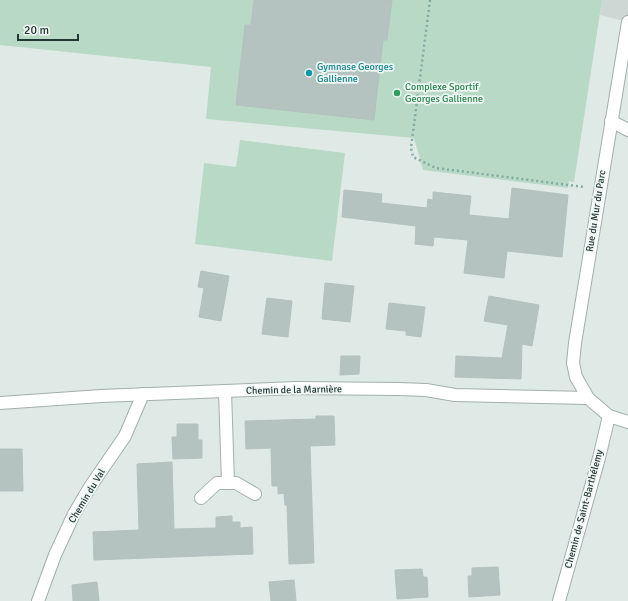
<svg xmlns="http://www.w3.org/2000/svg" width="628" height="601" font-family="Signika,sans-serif">
<style>
.built{fill:#cdd8d5}
.green{fill:#b9d9c7}
.building{fill:#b4c3bf;stroke:#b2c2be}
.lines{fill:none;stroke-linecap:round;stroke-linejoin:round}
.minor-casing{stroke:#a2b0ad;stroke-width:14}
.path{stroke:#81aaa4;stroke-width:2.5;stroke-dasharray:2 3;stroke-linecap:butt}
.minor{stroke:#fff;stroke-width:12}
.culture-dot{fill:#0f9aa8;stroke:#eff6f3;stroke-width:1.5}
.leisure-dot{fill:#2e9e5b;stroke:#eff6f3;stroke-width:1.5}
.labels{text-anchor:middle;dominant-baseline:central;stroke-width:3.5;stroke-linejoin:round;paint-order:stroke}
.culture-label{font-size:10px;fill:#0d838f;stroke:#eff6f3;text-anchor:start}
.leisure-label{font-size:10px;fill:#27864d;stroke:#eff6f3;text-anchor:start}
.street-label{font-size:10px;fill:#213735;stroke:#eff6f3}
</style>
<rect width="100%" height="100%" fill="#dfe9e6"/>
<path class="built" d="M 602,0 L 628,0 L 628,22 L 600,15 Z"/>
<g class="green">
<path d="M 0,0 L 602,0 L 574,182 L 569,181 L 568,188 L 423,170 L 414,138 L 206,119 L 211,67 L 0,45 Z"/>
<path d="M 240,140 L 345,153 L 332,261 L 195,244 L 204,163 L 236,167 Z"/>
</g>
<g class="building">
<path d="M 254,0 L 392,0 L 387,40 L 383,40 L 374,120 L 236,105 L 245,25 L 251,25 Z"/>
<path d="M 512,188 L 568,195 L 562,257 L 507,251 L 504,278 L 464,273 L 468,240 L 434,237 L 433,246 L 415,244 L 416,226 L 342,217 L 344,190 L 382,194 L 381,203 L 427,208 L 428,199 L 433,200 L 433,192 L 471,196 L 469,215 L 509,219 Z"/>
<path d="M 201,271 L 229,276 L 221,321 L 199,317 L 204,288 L 198,287 Z"/>
<path d="M 325,283 L 354,286 L 350,322 L 322,319 Z"/>
<path d="M 489,296 L 539,305 L 532,346 L 522,344 L 521,379 L 455,377 L 456,356 L 502,358 L 508,325 L 484,321 Z"/>
<path d="M 267,298 L 292,301 L 288,337 L 262,334 Z"/>
<path d="M 389,303 L 425,307 L 421,337 L 406,335 L 406,331 L 386,329 Z"/>
<path d="M 341,356 L 360,356 L 359,374 L 340,375 Z"/>
<path d="M 316,416 L 334,416 L 335,445 L 310,446 L 314,563 L 289,564 L 287,505 L 285,505 L 284,493 L 278,494 L 278,486 L 272,486 L 271,448 L 246,449 L 245,421 L 316,419 Z"/>
<path d="M 177,424 L 198,424 L 198,440 L 202,440 L 202,458 L 173,459 L 172,437 L 177,437 Z"/>
<path d="M 0,449 L 22,449 L 23,491 L 0,491 Z"/>
<path d="M 172,462 L 174,529 L 216,528 L 216,517 L 232,516 L 232,522 L 240,522 L 240,528 L 252,527 L 253,554 L 94,560 L 93,532 L 139,530 L 137,464 Z"/>
<path d="M 498,567 L 500,595 L 469,597 L 468,576 L 472,576 L 472,568 Z"/>
<path d="M 422,569 L 423,577 L 427,577 L 428,597 L 397,599 L 395,570 Z"/>
<path d="M 294,580 L 296,601 L 271,601 L 269,582 Z"/>
<path d="M 97,582 L 99,601 L 73,601 L 72,585 Z"/>
</g>
<g class="lines">
<g class="minor-casing">
<g id="minor">
<path d="M 628,22 L 575,343 L 573,363 L 576,377 L 588,398 L 609,416 L 628,422"/>
<path d="M 611,121 L 628,130"/>
<path d="M 225,391 L 228,483"/>
<path d="M 0,403 L 101,396 L 296,388 L 399,389 L 426,390 L 455,395 L 588,398"/>
<path d="M 201,498 L 217,483 L 236,483 L 255,494"/>
<path d="M 38,601 L 55,555 L 74,514 L 90,487 L 125,436 L 143,394"/>
<path d="M 559,601 L 599,458 L 609,416"/>
</g>
</g>
<path class="path" d="M 430,0 L 411,148 L 413,157 L 436,168 L 584,187"/>
<use href="#minor" class="minor"/>
</g>
<circle class="culture-dot" cx="309" cy="73" r="4"/>
<circle class="leisure-dot" cx="397" cy="93" r="4"/>
<g class="labels">
<g class="culture-label">
<text x="317" y="67">Gymnase Georges<tspan x="317" dy="12">Gallienne</tspan></text>
</g>
<g class="leisure-label">
<text x="405" y="87">Complexe Sportif<tspan x="405" dy="12">Georges Gallienne</tspan></text>
</g>
<g class="street-label">
<text transform="translate(596 211) rotate(-81)">Rue du Mur du Parc</text>
<text transform="translate(294 390) rotate(-1)">Chemin de la Marnière</text>
<text transform="translate(87 496) rotate(-59)">Chemin du Val</text>
<text transform="translate(584 509) rotate(-75)">Chemin de Saint-Barthélemy</text>
</g>
</g>
<path d="M18 34v6h60v-6" fill="none" stroke="#213735" stroke-width="2"/>
<text x="24" y="34" font-size="12" fill="#213735" stroke="#eff6f3" stroke-width="3" paint-order="stroke">20 m</text>
</svg>
